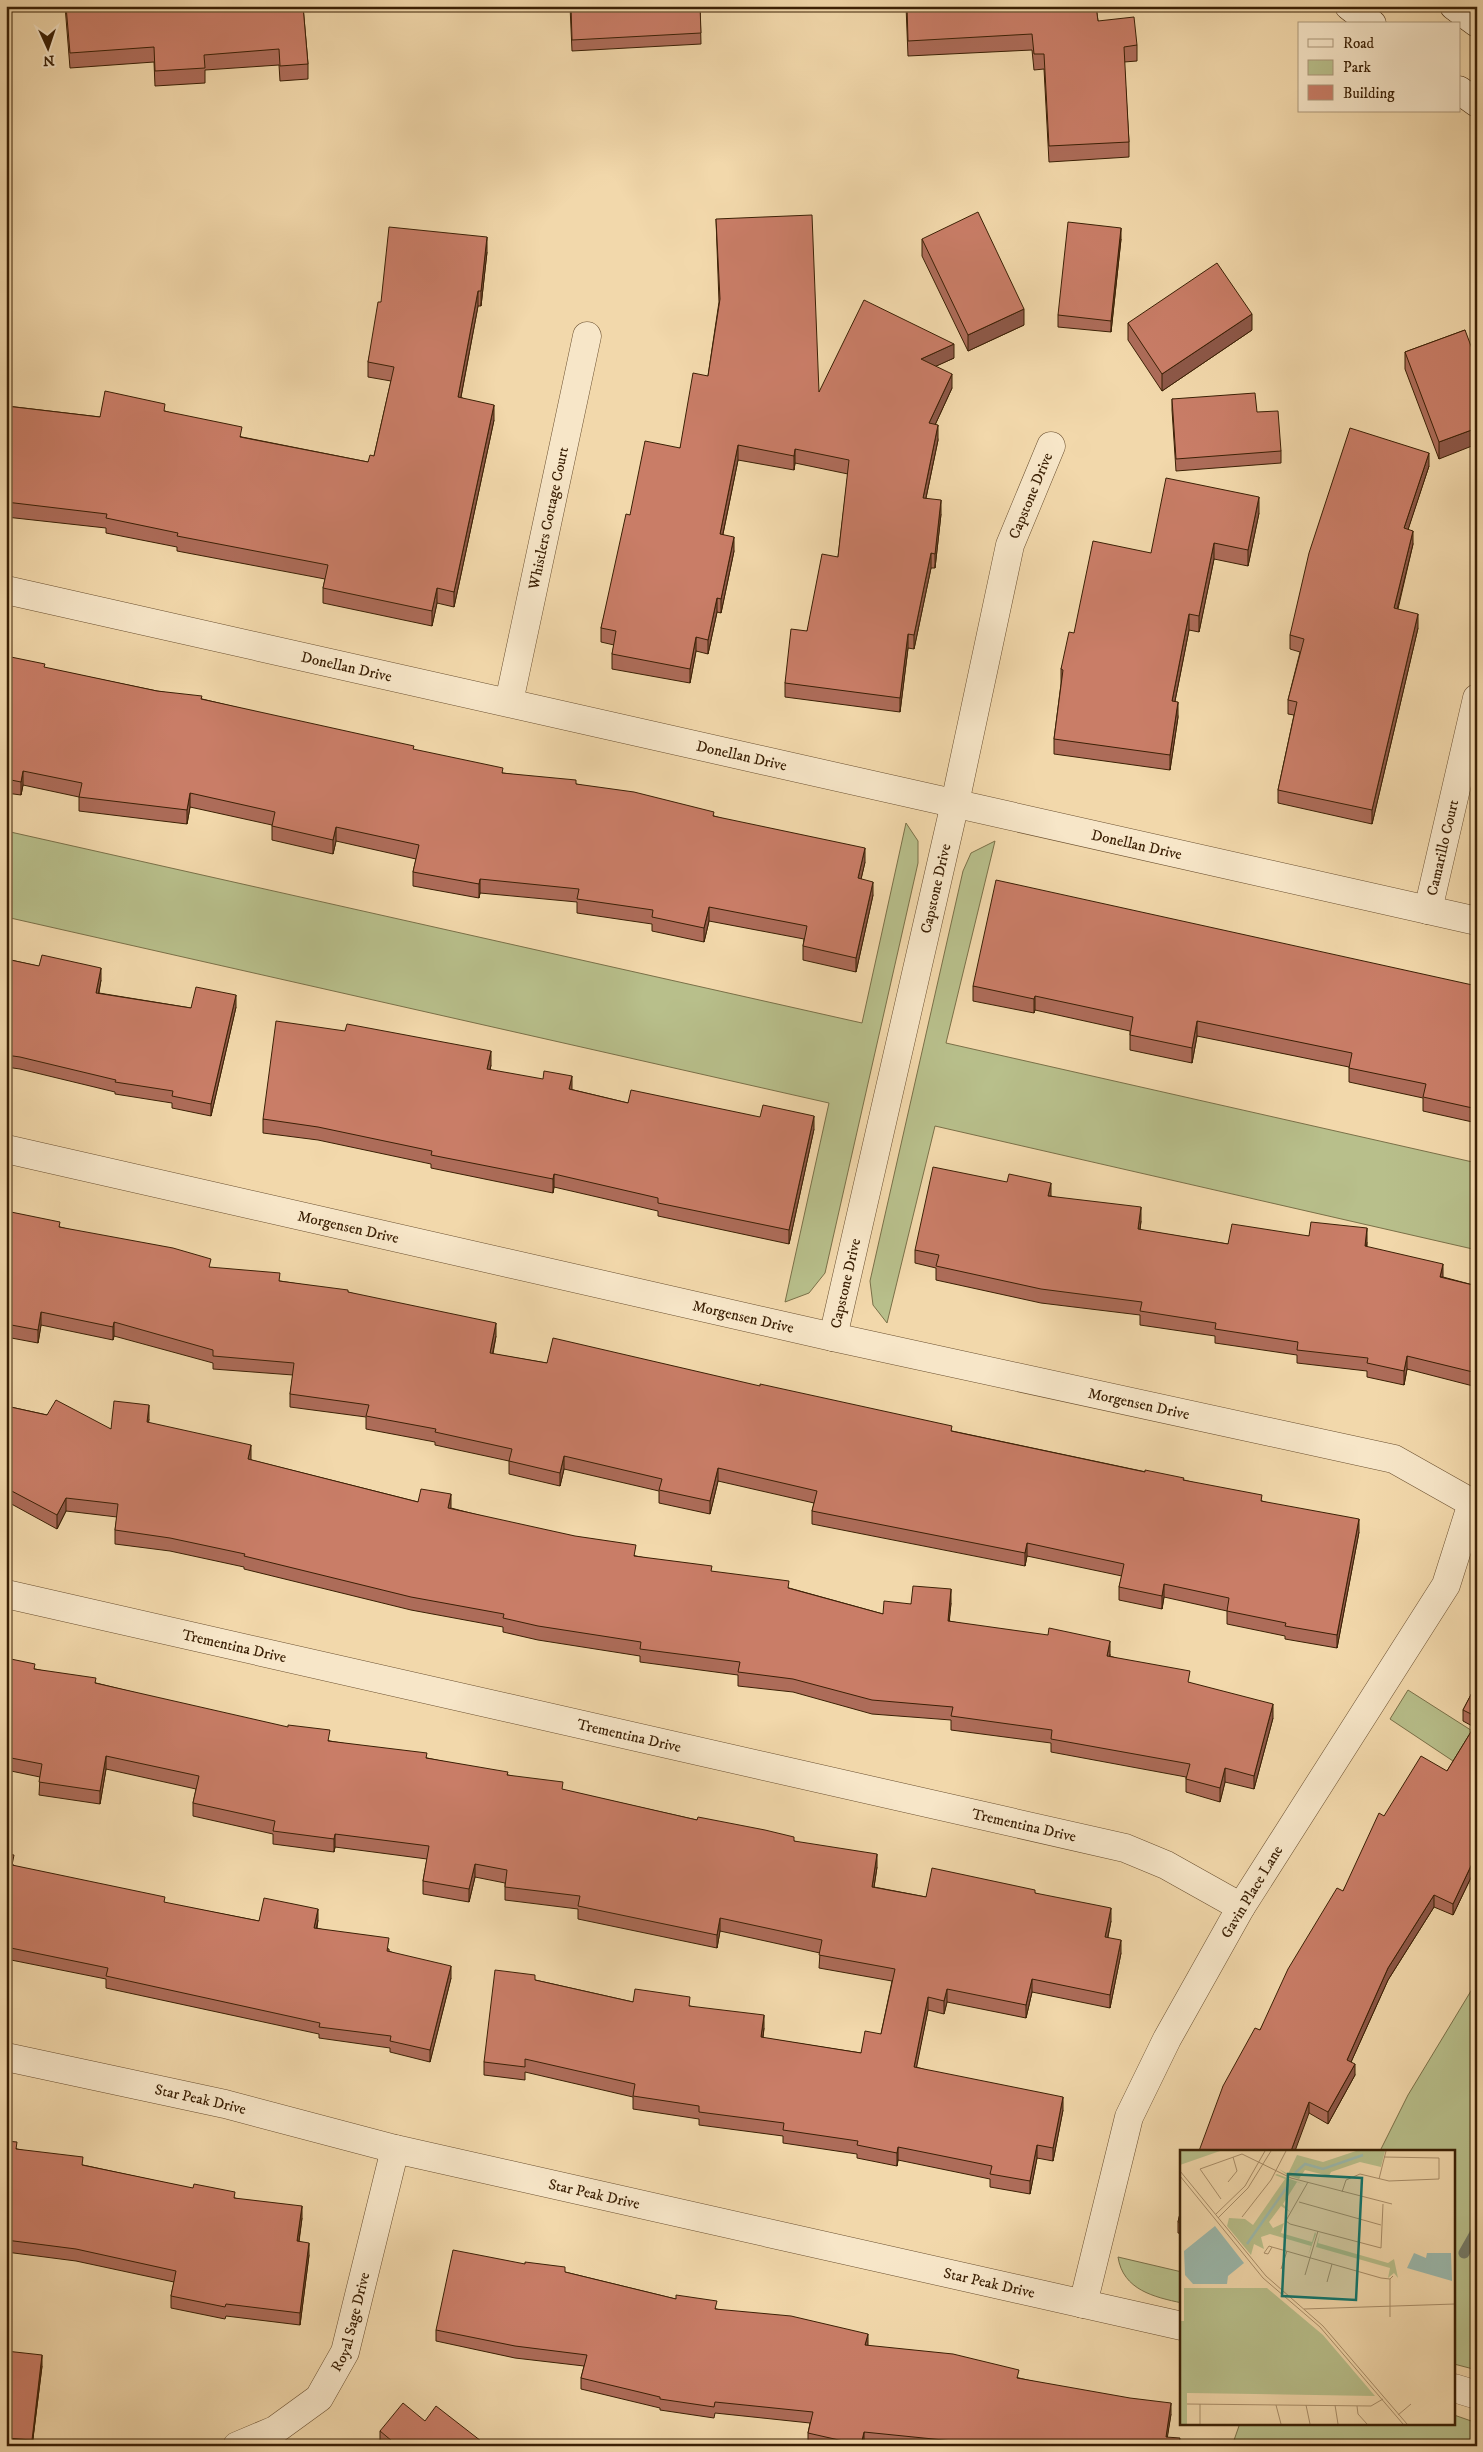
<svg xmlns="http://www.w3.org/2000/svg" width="1483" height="2452" font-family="'IM FELL DW Pica',serif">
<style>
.green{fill:#b8bf8b;stroke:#7a7048}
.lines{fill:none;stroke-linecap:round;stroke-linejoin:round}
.stream{stroke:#757c6a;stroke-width:11}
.street-casing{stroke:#694e2e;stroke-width:29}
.secondary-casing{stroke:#3b2005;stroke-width:29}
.street{stroke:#f7e6c8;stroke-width:28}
.secondary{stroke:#f7e6c8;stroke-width:28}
.wall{fill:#ad6c59;stroke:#3b2005}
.shaded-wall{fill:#8d5848;stroke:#3b2005}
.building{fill:#c97d67;stroke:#3b2005}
.labels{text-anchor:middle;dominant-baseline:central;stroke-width:4;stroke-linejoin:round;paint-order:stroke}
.street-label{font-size:15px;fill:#3b2005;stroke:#f7e6c8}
.inset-river{fill:none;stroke:#9bb9ad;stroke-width:2.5}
.inset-road{fill:none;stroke:#a98e69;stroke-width:1}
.view{fill:#0f766e;fill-opacity:0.15;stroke:#0f766e;stroke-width:2.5}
.inset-edge{fill:none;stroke:#3b2005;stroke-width:2.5}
</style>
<rect width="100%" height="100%" fill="#f2d8ab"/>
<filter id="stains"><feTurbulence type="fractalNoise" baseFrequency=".004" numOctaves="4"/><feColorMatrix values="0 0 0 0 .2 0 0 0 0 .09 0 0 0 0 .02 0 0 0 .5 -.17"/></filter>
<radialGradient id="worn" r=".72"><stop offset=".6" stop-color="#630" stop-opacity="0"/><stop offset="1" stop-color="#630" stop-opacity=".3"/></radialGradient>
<g class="green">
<path d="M 906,823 L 918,841 L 918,863 L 825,1273 L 809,1293 L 785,1302 L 829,1103 L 6,917 L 6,831 L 862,1023 Z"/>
<path d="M 995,841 L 946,1043 L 1477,1163 L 1477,1250 L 935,1126 L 887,1323 L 873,1305 L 870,1281 L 963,871 L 971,853 Z"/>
<path d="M 1408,1690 L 1477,1734 L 1477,1777 L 1390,1719 Z"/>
<path d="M 1477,1981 L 1477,2370 L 1454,2364 L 1454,2151 L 1380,2151 L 1408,2095 Z"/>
<path d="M 1118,2257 L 1182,2272 L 1182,2303 C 1154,2297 1123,2290 1118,2257 Z"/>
<path d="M 1454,2415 L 1477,2423 L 1477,2446 L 1232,2446 L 1240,2423 L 1454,2423 Z"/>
</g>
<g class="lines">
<path class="stream" d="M 1464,2253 L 1477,2230"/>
<g class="street-casing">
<g id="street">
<path id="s1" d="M 6,590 L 1477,921"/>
<path id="s2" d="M 509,702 L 587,336"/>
<path id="s3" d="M 1428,910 L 1477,698"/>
<path id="s4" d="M 6,1149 L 833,1337 L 1394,1459 L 1472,1503 L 1446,1585 L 1241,1907 L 1167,2039 L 1129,2117 L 1083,2304"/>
<path id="s5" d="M 833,1337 L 955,803 L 1010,545 L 1051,446"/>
<path id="s6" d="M 6,1594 L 1125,1848 L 1166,1865 L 1241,1907"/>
<path id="s7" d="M 6,2057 L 225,2104 L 395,2149 L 1182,2326"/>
<path d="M 1454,2388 L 1477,2395"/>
<path id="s8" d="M 237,2446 L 275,2430 L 319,2398 L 345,2352 L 395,2149"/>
</g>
</g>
<g class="secondary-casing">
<g id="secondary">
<path d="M 1349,6 L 1372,24"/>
<path d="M 1454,6 L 1477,23"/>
<path d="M 1459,90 L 1477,103"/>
</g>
</g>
<use href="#street" class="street"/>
<use href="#secondary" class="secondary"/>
</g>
<g class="wall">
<path d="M 65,6 L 303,6 L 308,64 L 308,79 L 280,81 L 279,65 L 205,70 L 205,83 L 155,86 L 154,62 L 70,68 Z"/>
<path d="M 487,6 L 522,6 L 487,7 Z"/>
<path d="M 570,6 L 700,6 L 701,44 L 572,51 Z"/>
<path d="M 906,6 L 1096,6 L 1098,21 L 1137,45 L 1137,61 L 1124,62 L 1129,142 L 1129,157 L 1049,162 L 1044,69 L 1034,70 L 1032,50 L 908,56 Z"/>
<path d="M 716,219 L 819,392 L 954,358 L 936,366 L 952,388 L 935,425 L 938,440 L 926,498 L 941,514 L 935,568 L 931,568 L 914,649 L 908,648 L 900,712 L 785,697 L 785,683 L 838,557 L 848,474 L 795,463 L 794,470 L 738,460 L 723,534 L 734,551 L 721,613 L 717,612 L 708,654 L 696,651 L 690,683 L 612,669 L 612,654 L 614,645 L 601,642 L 601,628 L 630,515 L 680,448 L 708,376 L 719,302 Z"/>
<path d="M 922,239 L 1024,325 L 968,351 L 922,256 Z"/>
<path d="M 1121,239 L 1111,332 L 1058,327 L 1058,315 Z"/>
<path d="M 487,252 L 481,306 L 478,306 L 461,397 L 494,420 L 454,607 L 437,603 L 432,626 L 323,603 L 323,588 L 325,579 L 177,551 L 177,547 L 106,533 L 106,528 L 6,517 L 6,381 L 8,396 L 7,406 L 100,417 L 165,411 L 242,437 L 368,462 L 374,456 L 391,381 L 368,377 L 368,362 L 381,302 Z"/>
<path d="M 1128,323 L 1252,330 L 1162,391 L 1128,340 Z"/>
<path d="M 1465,330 L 1439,459 L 1405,369 L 1405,352 Z"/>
<path d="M 1172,399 L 1257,412 L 1281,451 L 1281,463 L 1176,471 L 1172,410 Z"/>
<path d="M 1429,466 L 1408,529 L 1413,544 L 1398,609 L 1418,628 L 1372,824 L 1278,803 L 1278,790 L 1294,715 L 1288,714 L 1288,700 L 1300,652 L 1290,649 L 1290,635 Z"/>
<path d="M 1259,513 L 1248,566 L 1214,559 L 1199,632 L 1189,630 L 1175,701 L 1178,717 L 1170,770 L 1054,754 L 1054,739 L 1061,684 L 1061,669 L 1074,633 L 1151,553 Z"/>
<path d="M 6,656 L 45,668 L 157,691 L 202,699 L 414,750 L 503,773 L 576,784 L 714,816 L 865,862 L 861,879 L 873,895 L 856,972 L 803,960 L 803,946 L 804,939 L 709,921 L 704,942 L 652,931 L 652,924 L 577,913 L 577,902 L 480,893 L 479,898 L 413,886 L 413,872 L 416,859 L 336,841 L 333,854 L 272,840 L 272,825 L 190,807 L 187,824 L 79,811 L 79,797 L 23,785 L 21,795 L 6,793 Z"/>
<path d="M 6,959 L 101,980 L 99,993 L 191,1008 L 236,1007 L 211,1116 L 172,1108 L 172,1103 L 115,1094 L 115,1092 L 20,1069 L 6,1067 Z"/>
<path d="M 973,986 L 1477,986 L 1477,1123 L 1423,1111 L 1423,1098 L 1349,1082 L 1349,1067 L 1197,1036 L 1192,1063 L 1130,1050 L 1130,1031 L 1035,1010 L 1034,1013 L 973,1001 Z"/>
<path d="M 491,1065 L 490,1070 L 628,1103 L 814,1129 L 789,1244 L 658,1216 L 658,1211 L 554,1187 L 553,1193 L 431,1168 L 431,1164 L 318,1140 L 263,1133 L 263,1119 Z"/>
<path d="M 1051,1196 L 1141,1221 L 1140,1230 L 1228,1244 L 1309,1236 L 1367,1242 L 1367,1247 L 1443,1277 L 1477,1286 L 1477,1387 L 1407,1369 L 1404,1385 L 1367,1377 L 1367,1371 L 1297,1363 L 1297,1355 L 1215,1343 L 1215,1336 L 1140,1325 L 1140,1315 L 1041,1303 L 936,1280 L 936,1268 L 915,1263 L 915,1250 Z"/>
<path d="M 6,1211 L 60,1227 L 211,1268 L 280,1281 L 348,1292 L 496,1336 L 493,1354 L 952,1431 L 1184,1480 L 1262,1501 L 1359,1532 L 1337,1648 L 1285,1639 L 1285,1636 L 1227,1624 L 1227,1611 L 1164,1597 L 1162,1609 L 1119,1600 L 1119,1587 L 1122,1576 L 1027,1556 L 1025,1566 L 812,1524 L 812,1511 L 814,1503 L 718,1481 L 710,1514 L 659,1503 L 659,1491 L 564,1469 L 560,1486 L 509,1474 L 509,1461 L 435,1445 L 435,1442 L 366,1429 L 366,1417 L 290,1407 L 290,1394 L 293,1375 L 213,1369 L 213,1363 L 114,1336 L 113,1340 L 41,1325 L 38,1343 L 6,1337 Z"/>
<path d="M 6,1406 L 111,1429 L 149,1419 L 148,1423 L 251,1459 L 251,1460 L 418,1502 L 451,1508 L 636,1556 L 789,1588 L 883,1614 L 911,1604 L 951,1603 L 949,1621 L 1110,1654 L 1110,1656 L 1190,1683 L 1273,1718 L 1254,1789 L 1225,1782 L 1220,1802 L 1186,1792 L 1186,1777 L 1051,1752 L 1051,1743 L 951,1730 L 951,1720 L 872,1714 L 793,1692 L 738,1686 L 738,1675 L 640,1662 L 640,1656 L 538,1640 L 503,1632 L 503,1627 L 411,1610 L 244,1569 L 244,1567 L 170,1551 L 115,1544 L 115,1530 L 117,1517 L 66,1511 L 57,1529 L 6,1501 Z"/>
<path d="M 6,1658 L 35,1669 L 96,1683 L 330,1741 L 427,1758 L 508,1775 L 563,1790 L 697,1820 L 794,1841 L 877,1867 L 874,1887 L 926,1897 L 1035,1893 L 1111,1921 L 1108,1937 L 1121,1953 L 1110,2008 L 1032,1992 L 1026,2018 L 947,2002 L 944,2014 L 928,2010 L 916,2067 L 1063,2110 L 1053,2161 L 1037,2158 L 1030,2194 L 990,2187 L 990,2179 L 898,2160 L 897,2166 L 857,2158 L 857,2154 L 783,2143 L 783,2136 L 699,2125 L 699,2119 L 633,2109 L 633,2097 L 525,2072 L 525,2080 L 484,2075 L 484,2062 L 535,1980 L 633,2002 L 690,2006 L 764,2028 L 763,2038 L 861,2053 L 881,2034 L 892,1981 L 819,1968 L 820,1953 L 720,1931 L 717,1948 L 578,1919 L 578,1909 L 505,1900 L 505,1883 L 475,1877 L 469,1902 L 423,1894 L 423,1881 L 427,1859 L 335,1847 L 334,1852 L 273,1844 L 273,1834 L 193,1816 L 193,1803 L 196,1789 L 106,1769 L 100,1804 L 39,1795 L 40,1777 L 6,1770 Z"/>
<path d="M 1477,1683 L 1477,1865 L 1453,1915 L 1434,1907 L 1388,1980 L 1351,2062 L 1355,2075 L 1328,2124 L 1309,2113 L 1260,2030 L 1343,1891 L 1384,1816 L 1447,1771 L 1474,1727 L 1463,1721 L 1463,1710 Z"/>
<path d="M 6,1854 L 14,1866 L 165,1903 L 259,1921 L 318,1920 L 317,1928 L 389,1949 L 389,1951 L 451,1978 L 430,2062 L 390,2052 L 390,2048 L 319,2038 L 319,2034 L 106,1988 L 106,1979 L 6,1959 Z"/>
<path d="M 6,2141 L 17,2149 L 83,2165 L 235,2198 L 302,2218 L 299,2242 L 309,2255 L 300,2325 L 226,2316 L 225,2319 L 171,2308 L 171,2296 L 174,2282 L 76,2261 L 6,2252 Z"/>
<path d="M 1182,2205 L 1182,2234 L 1178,2233 L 1178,2222 Z"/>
<path d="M 525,2264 L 565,2272 L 868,2346 L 1019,2378 L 1171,2414 L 1167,2437 L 1180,2446 L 893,2446 L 864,2443 L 864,2446 L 816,2446 L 808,2444 L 808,2433 L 810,2423 L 715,2413 L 714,2418 L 660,2410 L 660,2408 L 581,2389 L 581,2378 L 584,2366 L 515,2358 L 436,2341 L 436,2330 Z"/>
<path d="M 6,2351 L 42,2366 L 32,2446 L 6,2446 Z"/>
<path d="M 380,2431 L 481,2446 L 384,2446 L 380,2443 Z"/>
</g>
<g class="shaded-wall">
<path d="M 1121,228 L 1121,239 L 1111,332 L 1111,321 Z"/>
<path d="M 487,237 L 487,252 L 481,306 L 481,291 Z"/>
<path d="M 478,291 L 478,306 L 458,412 L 458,397 Z"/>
<path d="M 1024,309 L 1024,325 L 968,351 L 968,335 Z"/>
<path d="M 1252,314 L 1252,330 L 1162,391 L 1162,374 Z"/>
<path d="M 954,344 L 954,358 L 921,373 L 921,359 Z"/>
<path d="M 952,374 L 952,388 L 929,438 L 929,423 Z"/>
<path d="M 8,381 L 8,396 L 6,408 L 6,393 Z"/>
<path d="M 494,405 L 494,420 L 454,607 L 454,592 Z"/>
<path d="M 938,425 L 938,440 L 923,512 L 923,498 Z"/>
<path d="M 1477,428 L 1477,444 L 1439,459 L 1439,442 Z"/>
<path d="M 738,445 L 738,460 L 720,548 L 720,534 Z"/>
<path d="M 795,449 L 795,463 L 794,470 L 794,456 Z"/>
<path d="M 1429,453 L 1429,466 L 1404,542 L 1404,528 Z"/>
<path d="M 1259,497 L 1259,513 L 1248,566 L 1248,550 Z"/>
<path d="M 941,500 L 941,514 L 935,568 L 935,554 Z"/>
<path d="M 1413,531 L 1413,544 L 1394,622 L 1394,608 Z"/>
<path d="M 734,537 L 734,551 L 721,613 L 721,599 Z"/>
<path d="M 1214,543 L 1214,559 L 1199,632 L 1199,616 Z"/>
<path d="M 931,553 L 931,568 L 914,649 L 914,635 Z"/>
<path d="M 437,588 L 437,603 L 432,626 L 432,611 Z"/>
<path d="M 717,598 L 717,612 L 708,654 L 708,640 Z"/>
<path d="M 1189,614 L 1189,630 L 1172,716 L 1172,701 Z"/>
<path d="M 1418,614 L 1418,628 L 1372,824 L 1372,810 Z"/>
<path d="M 908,634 L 908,648 L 900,712 L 900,698 Z"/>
<path d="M 696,637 L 696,651 L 690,683 L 690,669 Z"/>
<path d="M 1178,702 L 1178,717 L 1170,770 L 1170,755 Z"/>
<path d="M 23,771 L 23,785 L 21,795 L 21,782 Z"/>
<path d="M 190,793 L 190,807 L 187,824 L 187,810 Z"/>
<path d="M 336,827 L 336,841 L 333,854 L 333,840 Z"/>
<path d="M 865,848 L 865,862 L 858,892 L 858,878 Z"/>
<path d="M 480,879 L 480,893 L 479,898 L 479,884 Z"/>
<path d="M 873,882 L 873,895 L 856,972 L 856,958 Z"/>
<path d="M 709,907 L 709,921 L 704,942 L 704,928 Z"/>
<path d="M 101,968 L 101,980 L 96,1005 L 96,993 Z"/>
<path d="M 236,995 L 236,1007 L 211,1116 L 211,1104 Z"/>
<path d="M 1035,996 L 1035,1010 L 1034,1013 L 1034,999 Z"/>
<path d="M 1197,1021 L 1197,1036 L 1192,1063 L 1192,1048 Z"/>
<path d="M 491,1051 L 491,1065 L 487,1083 L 487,1069 Z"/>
<path d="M 572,1076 L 572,1090 L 569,1089 Z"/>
<path d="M 814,1116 L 814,1129 L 789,1244 L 789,1230 Z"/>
<path d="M 554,1174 L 554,1187 L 553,1193 L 553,1179 Z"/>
<path d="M 1051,1183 L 1051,1196 L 1048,1196 Z"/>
<path d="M 1141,1207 L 1141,1221 L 1138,1243 L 1138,1229 Z"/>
<path d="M 1367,1228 L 1367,1242 L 1365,1260 L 1365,1246 Z"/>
<path d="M 1443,1264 L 1443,1277 L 1440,1277 Z"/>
<path d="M 41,1312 L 41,1325 L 38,1343 L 38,1330 Z"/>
<path d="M 114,1322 L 114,1336 L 113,1340 L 113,1327 Z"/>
<path d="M 496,1323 L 496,1336 L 490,1366 L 490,1353 Z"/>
<path d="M 1407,1356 L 1407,1369 L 1404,1385 L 1404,1371 Z"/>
<path d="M 149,1405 L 149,1419 L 147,1436 L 147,1422 Z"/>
<path d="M 251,1445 L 251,1459 L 248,1473 L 248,1459 Z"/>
<path d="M 564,1456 L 564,1469 L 560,1486 L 560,1473 Z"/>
<path d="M 718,1468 L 718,1481 L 710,1514 L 710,1501 Z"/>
<path d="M 451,1494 L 451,1507 L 448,1521 L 448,1508 Z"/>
<path d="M 66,1498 L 66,1511 L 57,1529 L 57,1515 Z"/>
<path d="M 1359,1519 L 1359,1532 L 1337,1648 L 1337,1635 Z"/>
<path d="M 1027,1543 L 1027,1556 L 1025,1566 L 1025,1553 Z"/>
<path d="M 1164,1584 L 1164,1597 L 1162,1609 L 1162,1596 Z"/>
<path d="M 951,1589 L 951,1603 L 948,1635 L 948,1621 Z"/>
<path d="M 1110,1641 L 1110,1654 L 1107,1669 L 1107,1656 Z"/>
<path d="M 1273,1704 L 1273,1718 L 1254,1789 L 1254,1776 Z"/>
<path d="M 106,1756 L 106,1769 L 100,1804 L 100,1791 Z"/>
<path d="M 1225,1768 L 1225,1782 L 1220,1802 L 1220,1788 Z"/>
<path d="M 335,1834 L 335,1847 L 334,1852 L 334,1839 Z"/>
<path d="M 1477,1853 L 1477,1865 L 1453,1915 L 1453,1904 Z"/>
<path d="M 877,1854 L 877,1867 L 872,1900 L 872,1887 Z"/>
<path d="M 475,1864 L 475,1877 L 469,1902 L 469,1889 Z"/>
<path d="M 1434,1895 L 1434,1907 L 1388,1980 L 1347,2071 L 1347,2060 L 1388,1968 Z"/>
<path d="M 1111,1908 L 1111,1921 L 1105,1950 L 1105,1937 Z"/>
<path d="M 318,1909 L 318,1920 L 314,1939 L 314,1928 Z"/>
<path d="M 720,1918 L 720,1931 L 717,1948 L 717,1935 Z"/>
<path d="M 1121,1940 L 1121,1953 L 1110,2008 L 1110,1995 Z"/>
<path d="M 451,1966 L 451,1978 L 430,2062 L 430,2050 Z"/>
<path d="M 1032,1979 L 1032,1992 L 1026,2018 L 1026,2005 Z"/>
<path d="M 947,1989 L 947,2002 L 944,2014 L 944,2001 Z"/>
<path d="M 928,1997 L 928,2010 L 914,2080 L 914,2067 Z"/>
<path d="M 764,2015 L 764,2028 L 761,2050 L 761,2037 Z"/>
<path d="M 1355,2064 L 1355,2075 L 1328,2124 L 1328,2112 Z"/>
<path d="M 1063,2097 L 1063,2110 L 1053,2161 L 1053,2148 Z"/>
<path d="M 1309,2102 L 1309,2113 L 1295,2151 L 1291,2151 Z"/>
<path d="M 1037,2145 L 1037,2158 L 1030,2194 L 1030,2181 Z"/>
<path d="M 898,2147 L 898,2160 L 897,2166 L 897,2153 Z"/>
<path d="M 302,2206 L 302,2218 L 297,2253 L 297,2241 Z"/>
<path d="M 309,2243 L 309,2255 L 300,2325 L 300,2313 Z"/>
<path d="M 868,2334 L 868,2346 L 865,2345 Z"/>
<path d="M 42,2355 L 42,2366 L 32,2446 Z"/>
<path d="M 1171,2403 L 1171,2414 L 1166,2446 L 1166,2437 Z"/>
<path d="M 864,2432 L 864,2446 L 861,2446 Z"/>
</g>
<g class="building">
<path d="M 66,6 L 303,6 L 308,64 L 280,66 L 279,49 L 204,55 L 205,68 L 155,71 L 154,47 L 70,53 Z"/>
<path d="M 571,6 L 700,6 L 701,33 L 572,40 Z"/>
<path d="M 907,6 L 1096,6 L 1098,21 L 1134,17 L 1137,45 L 1124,47 L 1129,142 L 1049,146 L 1044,54 L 1034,54 L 1032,34 L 908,41 Z"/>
<path d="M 978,212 L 1024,309 L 968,335 L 922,239 Z"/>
<path d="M 812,215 L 819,392 L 864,300 L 954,344 L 921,359 L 952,374 L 929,423 L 938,425 L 923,498 L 941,500 L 935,554 L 931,553 L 914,635 L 908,634 L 900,698 L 785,683 L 791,629 L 807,631 L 822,554 L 838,557 L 849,460 L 795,449 L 794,456 L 738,445 L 720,534 L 734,537 L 721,599 L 717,598 L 708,640 L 696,637 L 690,669 L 612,654 L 616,631 L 601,628 L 626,514 L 630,515 L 645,441 L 680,448 L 693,373 L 708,376 L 720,299 L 716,219 Z"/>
<path d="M 1068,222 L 1121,228 L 1111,321 L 1058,315 Z"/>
<path d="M 389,227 L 487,237 L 481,291 L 478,291 L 458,397 L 494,405 L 454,592 L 437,588 L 432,611 L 323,588 L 328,565 L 177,536 L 178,533 L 106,518 L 107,514 L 6,502 L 6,406 L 100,417 L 105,391 L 165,404 L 164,411 L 242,427 L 240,437 L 368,462 L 370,455 L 374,456 L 394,367 L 368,362 L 378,302 L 381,302 Z"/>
<path d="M 1217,263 L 1252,314 L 1162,374 L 1128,323 Z"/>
<path d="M 1465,330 L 1477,362 L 1477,428 L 1439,442 L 1405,352 Z"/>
<path d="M 6,381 L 8,381 L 6,393 Z"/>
<path d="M 1255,393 L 1257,412 L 1278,411 L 1281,451 L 1176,459 L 1172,399 Z"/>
<path d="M 1350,428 L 1429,453 L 1404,528 L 1413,531 L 1394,608 L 1418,614 L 1372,810 L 1278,790 L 1297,702 L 1288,700 L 1304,639 L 1290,635 L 1309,553 Z"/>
<path d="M 1166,478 L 1259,497 L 1248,550 L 1214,543 L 1199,616 L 1189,614 L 1172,701 L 1178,702 L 1170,755 L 1054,739 L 1063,670 L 1061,669 L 1069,632 L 1074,633 L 1093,541 L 1151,553 Z"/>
<path d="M 6,656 L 45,664 L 44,667 L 157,691 L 202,696 L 201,699 L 414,746 L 413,749 L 503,768 L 502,773 L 576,780 L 576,784 L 634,792 L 714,812 L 713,816 L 865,848 L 858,878 L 873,882 L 856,958 L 803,946 L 807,926 L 709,907 L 704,928 L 652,917 L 653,910 L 577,899 L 579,889 L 480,879 L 479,884 L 413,872 L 419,845 L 336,827 L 333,840 L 272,826 L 275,812 L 190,793 L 187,810 L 79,797 L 82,783 L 23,771 L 21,782 L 6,779 Z"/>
<path d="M 996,880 L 1477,986 L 1477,1109 L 1423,1097 L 1426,1084 L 1349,1068 L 1352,1053 L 1197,1021 L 1192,1048 L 1130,1035 L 1133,1017 L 1035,996 L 1034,999 L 973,986 Z"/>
<path d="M 42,955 L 101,968 L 96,993 L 191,1008 L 196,987 L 236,995 L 211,1104 L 172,1096 L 173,1091 L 115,1082 L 116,1080 L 20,1057 L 6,1055 L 6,959 L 39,966 Z"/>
<path d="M 276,1021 L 345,1031 L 347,1024 L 491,1051 L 487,1069 L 543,1079 L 544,1071 L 572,1076 L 569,1089 L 628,1103 L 631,1090 L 760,1117 L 763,1105 L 814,1116 L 789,1230 L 658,1203 L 658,1198 L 554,1174 L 553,1179 L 431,1155 L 432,1151 L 318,1127 L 263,1119 Z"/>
<path d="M 933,1167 L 1007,1182 L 1009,1174 L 1051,1183 L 1048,1196 L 1141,1207 L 1138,1229 L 1228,1244 L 1232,1224 L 1309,1236 L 1311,1222 L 1367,1228 L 1365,1246 L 1443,1264 L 1440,1277 L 1477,1286 L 1477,1373 L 1407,1356 L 1404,1371 L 1367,1363 L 1368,1358 L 1297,1350 L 1298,1342 L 1215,1329 L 1216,1323 L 1140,1311 L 1142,1302 L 1041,1289 L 936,1266 L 939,1255 L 915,1250 Z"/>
<path d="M 6,1211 L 60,1222 L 59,1227 L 173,1248 L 211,1259 L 209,1267 L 280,1273 L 279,1281 L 348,1290 L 348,1292 L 496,1323 L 490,1353 L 547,1363 L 553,1338 L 760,1386 L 760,1384 L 952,1426 L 951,1431 L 1145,1472 L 1145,1470 L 1184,1478 L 1183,1480 L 1262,1495 L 1261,1501 L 1359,1519 L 1337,1635 L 1285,1626 L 1286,1623 L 1227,1611 L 1229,1598 L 1164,1584 L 1162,1596 L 1119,1587 L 1124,1564 L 1027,1543 L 1025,1553 L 812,1511 L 817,1491 L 718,1468 L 710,1501 L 659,1490 L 662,1479 L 564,1456 L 560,1473 L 509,1461 L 512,1449 L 435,1432 L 436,1429 L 366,1416 L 369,1405 L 290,1394 L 294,1363 L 213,1356 L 213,1350 L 114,1322 L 113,1327 L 41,1312 L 38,1330 L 6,1324 Z"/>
<path d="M 56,1400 L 111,1429 L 114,1401 L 149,1405 L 147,1422 L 251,1445 L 248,1459 L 418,1502 L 421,1489 L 451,1494 L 448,1508 L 575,1536 L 636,1545 L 634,1556 L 712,1566 L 711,1571 L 789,1581 L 788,1588 L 883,1614 L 884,1601 L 911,1604 L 913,1586 L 951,1589 L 948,1621 L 1048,1635 L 1049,1628 L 1110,1641 L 1107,1656 L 1190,1671 L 1188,1682 L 1273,1704 L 1254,1776 L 1225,1768 L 1220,1788 L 1186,1779 L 1190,1764 L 1051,1739 L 1052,1730 L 951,1716 L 953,1707 L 872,1700 L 793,1679 L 738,1672 L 740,1662 L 640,1649 L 641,1642 L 538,1626 L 503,1618 L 504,1614 L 411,1597 L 244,1556 L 245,1554 L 170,1538 L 115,1530 L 118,1504 L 66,1498 L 57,1515 L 6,1488 L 6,1406 L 47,1415 Z"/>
<path d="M 6,1658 L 35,1664 L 34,1669 L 96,1678 L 95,1683 L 288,1727 L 288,1725 L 330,1730 L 328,1741 L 427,1753 L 426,1758 L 508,1772 L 507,1775 L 563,1782 L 562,1789 L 697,1820 L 698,1817 L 765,1830 L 794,1837 L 794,1841 L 877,1854 L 872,1887 L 926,1897 L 932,1868 L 1035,1890 L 1035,1893 L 1111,1908 L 1105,1937 L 1121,1940 L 1110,1995 L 1032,1979 L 1026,2005 L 947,1989 L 944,2001 L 928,1997 L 914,2067 L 1063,2097 L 1053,2148 L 1037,2145 L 1030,2181 L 990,2174 L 992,2166 L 898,2147 L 897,2153 L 857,2145 L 858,2141 L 783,2130 L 784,2123 L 699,2112 L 699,2106 L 633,2096 L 635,2084 L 525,2059 L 525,2067 L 484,2062 L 495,1970 L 535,1975 L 535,1980 L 633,2002 L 635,1989 L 690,1997 L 689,2006 L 764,2015 L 761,2037 L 861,2053 L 865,2031 L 881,2034 L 895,1969 L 819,1955 L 822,1940 L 720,1918 L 717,1935 L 578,1906 L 580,1896 L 505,1887 L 507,1870 L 475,1864 L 469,1889 L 423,1881 L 429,1846 L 335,1834 L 334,1839 L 273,1831 L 275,1821 L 193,1803 L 199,1776 L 106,1756 L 100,1791 L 39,1782 L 42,1764 L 6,1757 Z"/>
<path d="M 1477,1683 L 1477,1717 L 1463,1710 Z"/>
<path d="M 1477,1722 L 1477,1853 L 1453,1904 L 1434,1895 L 1388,1968 L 1347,2060 L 1355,2064 L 1328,2112 L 1309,2102 L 1291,2151 L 1199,2151 L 1223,2086 L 1255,2028 L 1260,2030 L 1288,1969 L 1337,1888 L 1343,1891 L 1379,1813 L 1384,1816 L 1421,1756 L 1447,1771 Z"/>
<path d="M 6,1854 L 14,1855 L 12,1865 L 165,1897 L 164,1902 L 259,1921 L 264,1898 L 318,1909 L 314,1928 L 389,1938 L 387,1951 L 451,1966 L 430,2050 L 390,2041 L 391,2036 L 319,2027 L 320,2023 L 106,1976 L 108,1968 L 6,1947 Z"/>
<path d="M 6,2141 L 17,2142 L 16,2149 L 83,2157 L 82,2165 L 193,2188 L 194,2184 L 235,2192 L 234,2198 L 302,2206 L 297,2241 L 309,2243 L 300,2313 L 226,2304 L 225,2307 L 171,2296 L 176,2271 L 76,2249 L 6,2240 Z"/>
<path d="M 1182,2205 L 1182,2223 L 1178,2222 Z"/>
<path d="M 453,2250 L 525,2264 L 525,2262 L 565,2267 L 565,2272 L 676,2299 L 676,2295 L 717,2301 L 715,2309 L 791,2316 L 868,2334 L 865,2345 L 953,2354 L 1019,2370 L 1017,2378 L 1130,2398 L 1171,2403 L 1166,2437 L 1180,2438 L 1179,2446 L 962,2446 L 963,2442 L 864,2432 L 861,2445 L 808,2433 L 813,2412 L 715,2402 L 714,2407 L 660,2399 L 660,2397 L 581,2378 L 587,2355 L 515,2346 L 436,2330 Z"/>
<path d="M 6,2351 L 42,2355 L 32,2440 L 6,2438 Z"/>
<path d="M 403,2403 L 425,2421 L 436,2406 L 481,2441 L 477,2446 L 398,2446 L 380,2431 Z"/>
</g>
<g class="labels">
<g class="street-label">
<text stroke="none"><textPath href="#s5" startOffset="865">Capstone Drive</textPath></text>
<text stroke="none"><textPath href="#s2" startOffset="188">Whistlers Cottage Court</textPath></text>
<text stroke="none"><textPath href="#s1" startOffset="349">Donellan Drive</textPath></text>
<text stroke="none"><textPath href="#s1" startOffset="754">Donellan Drive</textPath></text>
<text stroke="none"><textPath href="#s1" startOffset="1159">Donellan Drive</textPath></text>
<text stroke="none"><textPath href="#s3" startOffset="64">Camarillo Court</textPath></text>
<text stroke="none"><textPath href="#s5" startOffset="460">Capstone Drive</textPath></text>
<text stroke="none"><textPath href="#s4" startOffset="351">Morgensen Drive</textPath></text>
<text stroke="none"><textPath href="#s5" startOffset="55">Capstone Drive</textPath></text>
<text stroke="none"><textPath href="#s4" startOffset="756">Morgensen Drive</textPath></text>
<text stroke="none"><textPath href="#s4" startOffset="1161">Morgensen Drive</textPath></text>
<text stroke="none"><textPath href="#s6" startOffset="234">Trementina Drive</textPath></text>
<text stroke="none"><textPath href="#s6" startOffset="639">Trementina Drive</textPath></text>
<text stroke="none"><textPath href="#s6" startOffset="1044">Trementina Drive</textPath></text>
<text transform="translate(1252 1892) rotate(-59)">Gavin Place Lane</text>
<text stroke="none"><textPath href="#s7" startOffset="199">Star Peak Drive</textPath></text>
<text stroke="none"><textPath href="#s7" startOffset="604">Star Peak Drive</textPath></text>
<text stroke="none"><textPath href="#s7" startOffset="1009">Star Peak Drive</textPath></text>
<text stroke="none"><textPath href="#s8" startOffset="179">Royal Sage Drive</textPath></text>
</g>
</g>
<g transform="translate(1180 2150)">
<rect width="275" height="275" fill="#f2d8ab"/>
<path d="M 0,1 L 40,1 L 0,15 ZM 176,1 L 205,1 L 201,17 L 180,12 L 151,22 L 149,26 L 125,20 L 119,29 L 107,25 L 99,19 L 108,24 L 117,5 L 143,12 ZM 97,24 L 126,35 L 117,32 L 103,54 L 110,62 L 101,56 L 89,72 L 93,78 L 104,73 L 101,83 L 132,92 L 135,82 L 136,84 L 128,106 L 131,96 L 90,84 L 81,87 L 84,99 L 74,94 L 71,105 L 47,76 L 49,68 L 65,69 L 73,75 L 105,29 L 95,25 ZM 140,83 L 138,93 L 208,113 L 214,109 L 218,128 L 214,123 L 208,128 L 210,118 L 136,97 L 133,107 ZM 4,138 L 87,138 L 143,185 L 195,246 L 7,243 L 7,274 L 0,274 L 0,171 L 4,171 Z" fill="#b8bf8b"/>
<path d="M 35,76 L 64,113 L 48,126 L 47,134 L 13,134 L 5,125 L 4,101 ZM 234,103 L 246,108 L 247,103 L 271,103 L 272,131 L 227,118 Z" fill="#9bb9ad"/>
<path class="inset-river" d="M 115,23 L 125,14 L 143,19 L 183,5M 67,94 L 109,34"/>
<path class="inset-road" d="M 0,21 L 86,126 L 143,176 L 227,274M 0,26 L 83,128 L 140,177 L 223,274M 199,29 L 206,1M 48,32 L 57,21 L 53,7M 128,32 L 108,67 L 106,71 L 110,74 L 201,98 L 203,54M 162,42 L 166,30 L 180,24 L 209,31 L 259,29 L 259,8 L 204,7M 41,49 L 20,19 L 62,4 L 111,28 L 212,54M 119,52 L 201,75M 36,64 L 65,36 L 85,1M 62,67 L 91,30 L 106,1M 38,68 L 68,38 L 91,1M 92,97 L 88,104 L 84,103 L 89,96 L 92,97 L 152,114 L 201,128 L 210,129M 101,119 L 107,101M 125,125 L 138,81M 147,132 L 152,114M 124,159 L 275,154M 210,167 L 210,129 L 213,126M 7,254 L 191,256 L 203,249M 20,254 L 20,274M 96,255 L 101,274M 126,255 L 130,274M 155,255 L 158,274M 177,256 L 178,264 L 187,274M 218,265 L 231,254"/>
<path class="view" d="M 108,24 L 182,28 L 176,150 L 102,146 Z"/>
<rect width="275" height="275" class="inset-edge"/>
</g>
<rect width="1483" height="2452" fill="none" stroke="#f2d8ab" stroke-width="25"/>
<rect x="8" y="8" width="1468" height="2437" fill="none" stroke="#3b2005" stroke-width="2.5"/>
<rect x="12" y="12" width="1458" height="2427" fill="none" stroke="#3b2005"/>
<rect x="1298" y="22" width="162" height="90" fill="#f7e6c8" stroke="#ac977a"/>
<rect x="1308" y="39" width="25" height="8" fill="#f7e6c8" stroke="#ac977a"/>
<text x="1343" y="48" font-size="15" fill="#3b2005">Road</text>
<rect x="1308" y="60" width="25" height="15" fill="#b8bf8b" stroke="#ac977a"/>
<text x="1343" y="72" font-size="15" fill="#3b2005">Park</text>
<rect x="1308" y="85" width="25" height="15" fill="#c97d67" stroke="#ac977a"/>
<text x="1343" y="98" font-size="15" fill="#3b2005">Building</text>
<g transform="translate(48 48) rotate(177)" stroke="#f7e6c8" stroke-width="4" paint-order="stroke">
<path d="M0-4L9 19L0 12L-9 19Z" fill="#3b2005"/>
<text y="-8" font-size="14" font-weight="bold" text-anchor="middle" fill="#3b2005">N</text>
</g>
<rect width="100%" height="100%" filter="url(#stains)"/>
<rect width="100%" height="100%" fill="url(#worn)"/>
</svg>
